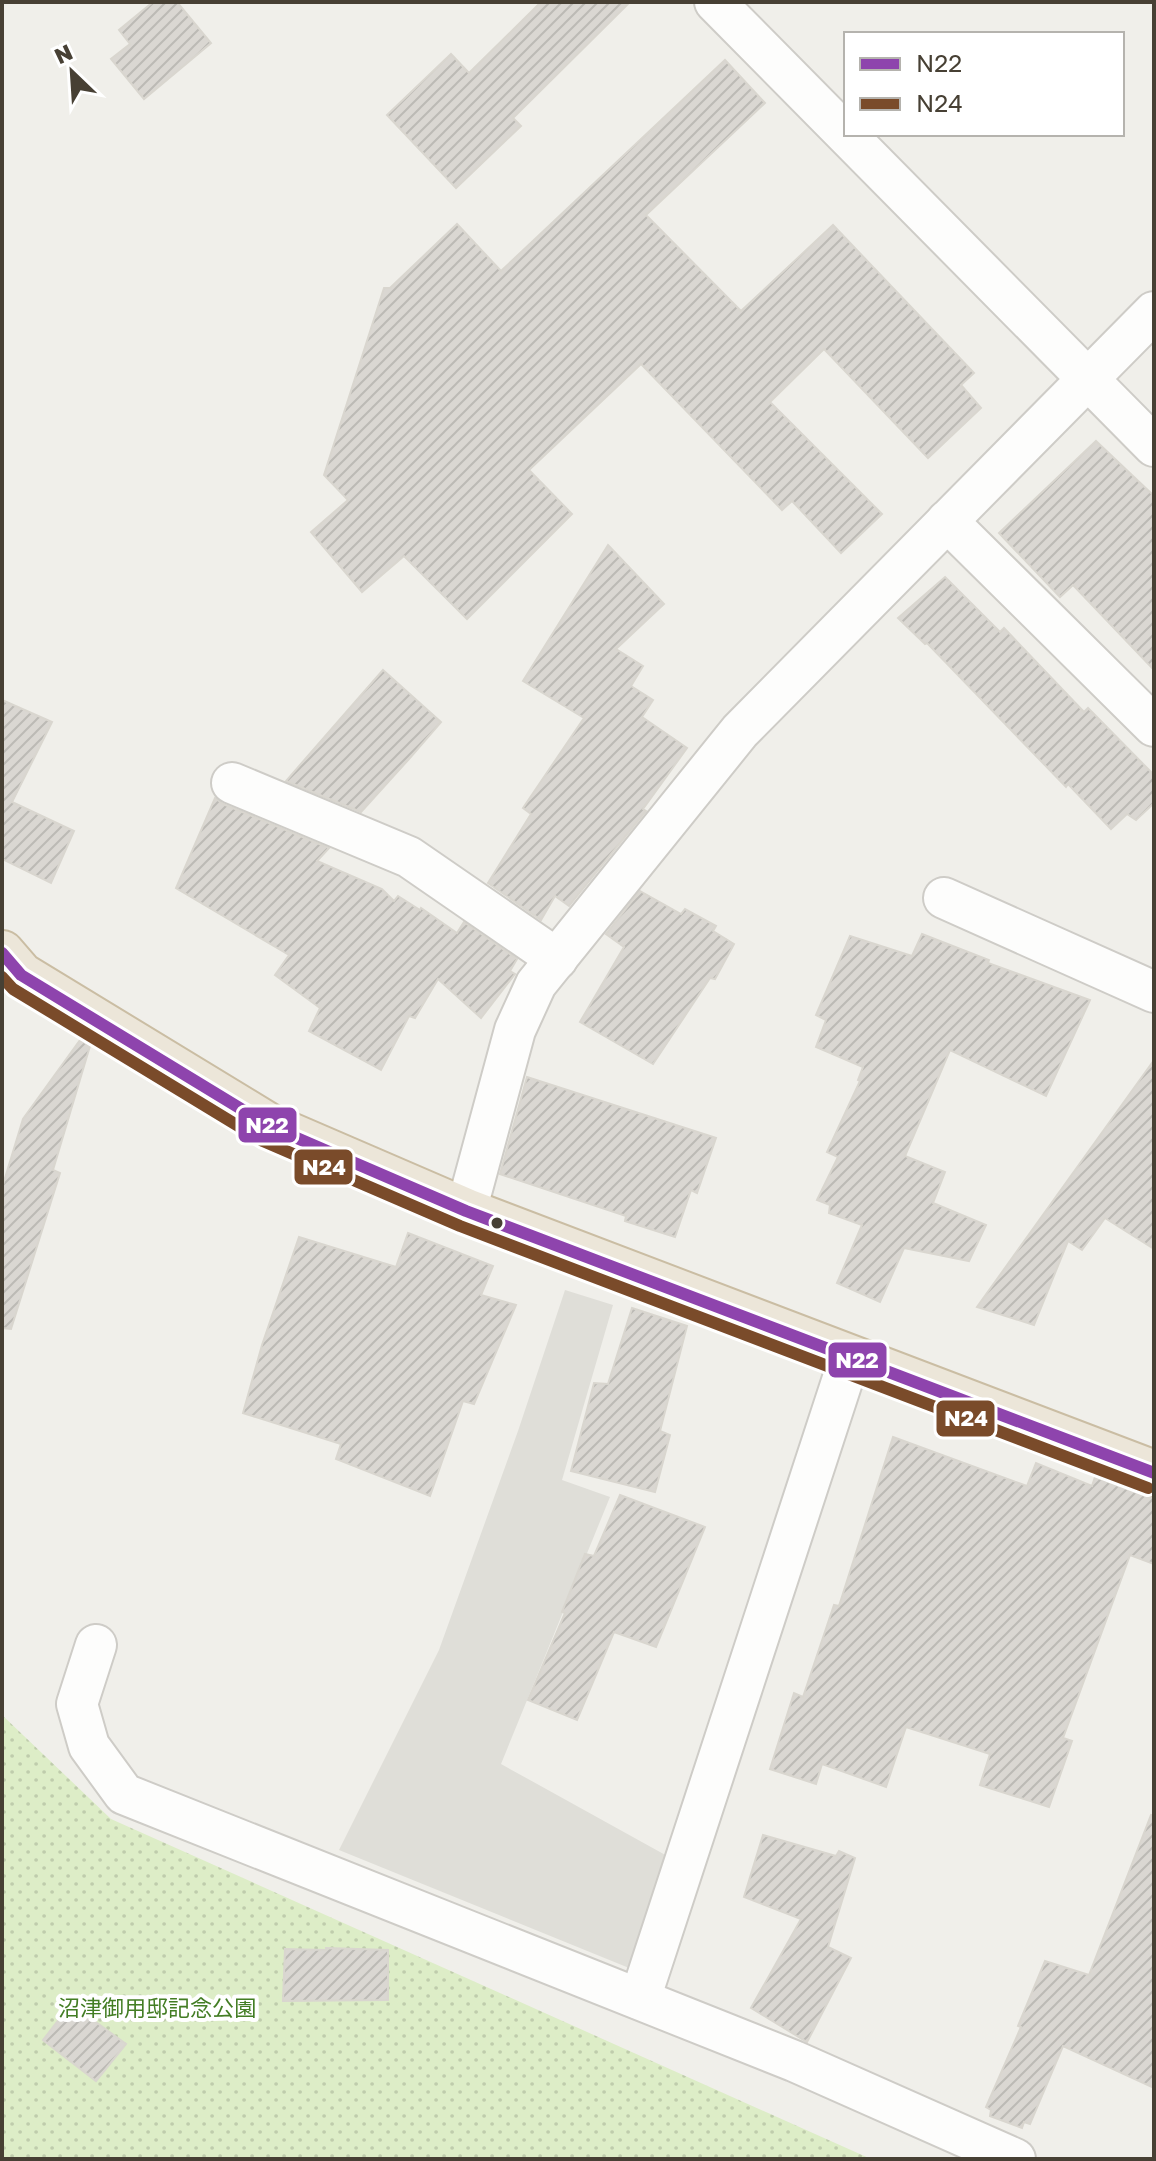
<svg xmlns="http://www.w3.org/2000/svg" width="1156" height="2161" font-family="'Golos Text','Noto Sans JP',sans-serif">
<style>
.park{fill:url(#park-dots)}
.parking{fill:#dfded8}
.building{fill:url(#building-hatch);stroke:#d9d6cf;stroke-width:2}
.lines{fill:none;stroke-linecap:round;stroke-linejoin:round}
.street-casing{stroke:#ceccc7;stroke-width:44}
.highway-casing{stroke:#cabda3;stroke-width:48}
.street{stroke:#fdfdfc;stroke-width:40}
.highway{stroke:#ece6d9;stroke-width:44}
.bus-1-casing{stroke:#fff;stroke-width:18}
.bus-2-casing{stroke:#fff;stroke-width:18}
.bus-1{stroke:#8e44ad;stroke-width:12}
.bus-2{stroke:#7a4b2a;stroke-width:12}
.bus-dot{fill:#474034;stroke:#fff;stroke-width:3}
.labels{text-anchor:middle;dominant-baseline:central;stroke-width:8;stroke-linejoin:round;paint-order:stroke}
.park-label{font-size:22px;fill:#437d24;stroke:#fff}
.line-badge{stroke:#fff;stroke-width:3}
.badge-label{font-size:22px;text-anchor:middle;font-weight:bold;fill:#fff}
</style>
<defs>
<pattern id="park-dots" width="8" height="8" patternUnits="userSpaceOnUse" patternTransform="scale(2)"><rect width="8" height="8" fill="#ddedc7"/><path d="M2 2h.1M6 6h.1" fill="none" stroke="#bfccac" stroke-width="1.8" stroke-linecap="round"/></pattern>
<pattern id="building-hatch" width="6" height="6" patternUnits="userSpaceOnUse" patternTransform="scale(2)"><rect width="6" height="6" fill="#dad7d2"/><path d="M-1 1l2-2M0 6l6-6M5 7l2-2" fill="none" stroke="#bcbab5"/></pattern>
</defs>
<rect width="100%" height="100%" fill="#f0efea"/>
<path class="park" d="M 2,1715 L 111,1819 L 871,2159 L 2,2159 Z"/>
<path class="parking" d="M 565,1290 L 613,1305 L 562,1480 L 610,1497 L 501,1764 L 678,1862 L 634,1970 L 339,1850 L 439,1650 L 518,1431 Z"/>
<g class="building">
<path d="M 153,2 L 177,2 L 211,43 L 144,99 L 111,59 L 130,44 L 119,30 Z"/>
<path d="M 541,2 L 630,2 L 513,118 L 521,126 L 456,188 L 387,115 L 451,54 L 469,73 Z"/>
<path d="M 725,60 L 765,103 L 646,215 L 741,311 L 833,225 L 974,373 L 961,385 L 981,408 L 928,458 L 824,349 L 770,402 L 882,514 L 841,553 L 792,501 L 782,510 L 641,364 L 529,470 L 572,514 L 467,619 L 404,556 L 362,592 L 311,532 L 348,500 L 324,475 L 384,288 L 390,288 L 457,224 L 501,271 Z"/>
<path d="M 1096,441 L 1154,496 L 1154,670 L 1073,585 L 1060,597 L 999,533 Z"/>
<path d="M 608,545 L 664,604 L 616,649 L 643,666 L 631,686 L 653,700 L 642,717 L 687,748 L 643,809 L 646,811 L 569,906 L 555,896 L 541,920 L 488,883 L 531,814 L 523,808 L 584,718 L 523,681 Z"/>
<path d="M 945,577 L 1000,632 L 1004,628 L 1084,712 L 1088,708 L 1154,775 L 1154,803 L 1136,820 L 1127,814 L 1111,829 L 1068,784 L 1066,787 L 927,643 L 925,644 L 898,618 Z"/>
<path d="M 383,670 L 441,722 L 409,759 L 361,812 L 286,781 Z"/>
<path d="M 2,700 L 52,722 L 12,802 L 74,831 L 51,883 L 2,859 Z"/>
<path d="M 215,798 L 223,804 L 329,848 L 317,861 L 382,889 L 394,901 L 398,896 L 420,910 L 421,908 L 457,933 L 464,922 L 517,959 L 510,971 L 515,974 L 481,1018 L 438,979 L 415,1018 L 409,1016 L 381,1070 L 309,1031 L 320,1008 L 275,975 L 289,955 L 176,888 Z"/>
<path d="M 640,891 L 681,914 L 685,909 L 716,926 L 713,931 L 734,944 L 715,979 L 710,978 L 653,1064 L 580,1022 L 624,947 L 606,934 Z"/>
<path d="M 922,934 L 989,960 L 988,963 L 1090,1000 L 1046,1096 L 950,1050 L 905,1156 L 945,1172 L 933,1203 L 986,1225 L 969,1261 L 904,1248 L 880,1302 L 837,1283 L 862,1225 L 829,1213 L 830,1205 L 817,1200 L 838,1157 L 827,1152 L 860,1081 L 858,1080 L 863,1067 L 816,1047 L 826,1020 L 816,1015 L 850,936 L 912,956 Z"/>
<path d="M 80,1040 L 90,1046 L 53,1170 L 60,1173 L 11,1329 L 2,1328 L 2,1188 L 23,1119 Z"/>
<path d="M 1154,1060 L 1154,1249 L 1105,1218 L 1082,1250 L 1068,1241 L 1034,1325 L 977,1307 Z"/>
<path d="M 527,1077 L 716,1138 L 697,1193 L 691,1190 L 675,1237 L 625,1221 L 626,1216 L 500,1174 Z"/>
<path d="M 408,1233 L 493,1266 L 481,1295 L 516,1305 L 474,1404 L 463,1401 L 430,1496 L 336,1459 L 341,1444 L 243,1413 L 262,1345 L 299,1237 L 396,1267 Z"/>
<path d="M 632,1308 L 687,1326 L 660,1431 L 670,1435 L 655,1492 L 571,1471 L 594,1383 L 608,1384 Z"/>
<path d="M 893,1437 L 1027,1486 L 1036,1463 L 1092,1486 L 1095,1477 L 1145,1496 L 1154,1497 L 1154,1564 L 1130,1555 L 1063,1738 L 1072,1741 L 1049,1807 L 980,1785 L 990,1754 L 906,1727 L 886,1787 L 822,1764 L 816,1784 L 770,1769 L 794,1693 L 803,1697 L 834,1605 L 839,1606 Z"/>
<path d="M 620,1495 L 705,1527 L 656,1647 L 614,1632 L 577,1720 L 528,1700 L 565,1613 L 562,1612 L 585,1554 L 594,1556 Z"/>
<path d="M 1151,1815 L 1154,1816 L 1154,2088 L 1063,2046 L 1030,2124 L 1024,2122 L 1022,2128 L 990,2116 L 991,2110 L 986,2107 L 1021,2027 L 1018,2026 L 1045,1961 L 1089,1975 Z"/>
<path d="M 763,1835 L 836,1856 L 839,1851 L 855,1858 L 828,1947 L 851,1958 L 807,2042 L 751,2008 L 801,1919 L 744,1897 Z"/>
<path d="M 326,1948 L 388,1950 L 388,2000 L 283,2001 L 285,1949 L 326,1950 Z"/>
<path d="M 71,2004 L 126,2044 L 96,2081 L 43,2040 Z"/>
</g>
<g class="lines">
<g class="street-casing">
<g id="street">
<path d="M 715,2 L 1154,446"/>
<path d="M 947,521 L 1154,726"/>
<path d="M 232,783 L 409,857 L 557,959"/>
<path d="M 944,898 L 1154,992"/>
<path d="M 466,1211 L 515,1030 L 536,984 L 740,731 L 1154,312"/>
<path d="M 96,1645 L 77,1704 L 89,1746 L 124,1794 L 794,2061 L 1015,2159"/>
<path d="M 640,1999 L 850,1357"/>
</g>
</g>
<g class="highway-casing">
<path id="highway" d="M 2,953 L 21,975 L 269,1126 L 466,1211 L 1154,1473"/>
</g>
<use href="#street" class="street"/>
<use href="#highway" class="highway"/>
<g class="bus-1-casing">
<path id="bus-1" d="M 2,953 L 21,975 L 269,1126 L 466,1211 L 1154,1473"/>
</g>
<g class="bus-2-casing">
<path id="bus-2" d="M 2,977 L 13,989 L 263,1141 L 460,1226 L 1148,1488"/>
</g>
<use href="#bus-1" class="bus-1"/>
<use href="#bus-2" class="bus-2"/>
</g>
<circle class="bus-dot" cx="497" cy="1223" r="7"/>
<g class="labels">
<g class="park-label">
<text x="157" y="2007">沼津御用邸記念公園</text>
</g>
</g>
<g class="line-badge">
<rect x="237" y="1106" width="61" height="38" rx="8" fill="#8e44ad"/>
<rect x="293" y="1148" width="61" height="38" rx="8" fill="#7a4b2a"/>
<rect x="827" y="1341" width="61" height="38" rx="8" fill="#8e44ad"/>
<rect x="935" y="1399" width="61" height="39" rx="8" fill="#7a4b2a"/>
</g>
<g class="badge-label">
<text x="267" y="1133">N22</text>
<text x="324" y="1175">N24</text>
<text x="857" y="1368">N22</text>
<text x="966" y="1426">N24</text>
</g>
<rect width="1156" height="2161" fill="none" stroke="#474034" stroke-width="8"/>
<rect x="844" y="32" width="280" height="104" fill="#ffffff" stroke="#b5b3ae" stroke-width="2"/>
<rect x="860" y="58" width="40" height="12" fill="#8e44ad" stroke="#b5b3ae" stroke-width="2"/>
<text x="916" y="72" font-size="24" fill="#474034">N22</text>
<rect x="860" y="98" width="40" height="12" fill="#7a4b2a" stroke="#b5b3ae" stroke-width="2"/>
<text x="916" y="112" font-size="24" fill="#474034">N24</text>
<g transform="translate(72 72) rotate(335)" stroke="#ffffff" stroke-width="6" paint-order="stroke">
<path d="M0-6L14 30L0 20L-14 30Z" fill="#474034"/>
<text y="-12" font-size="22" font-weight="bold" text-anchor="middle" fill="#474034">N</text>
</g>
</svg>
